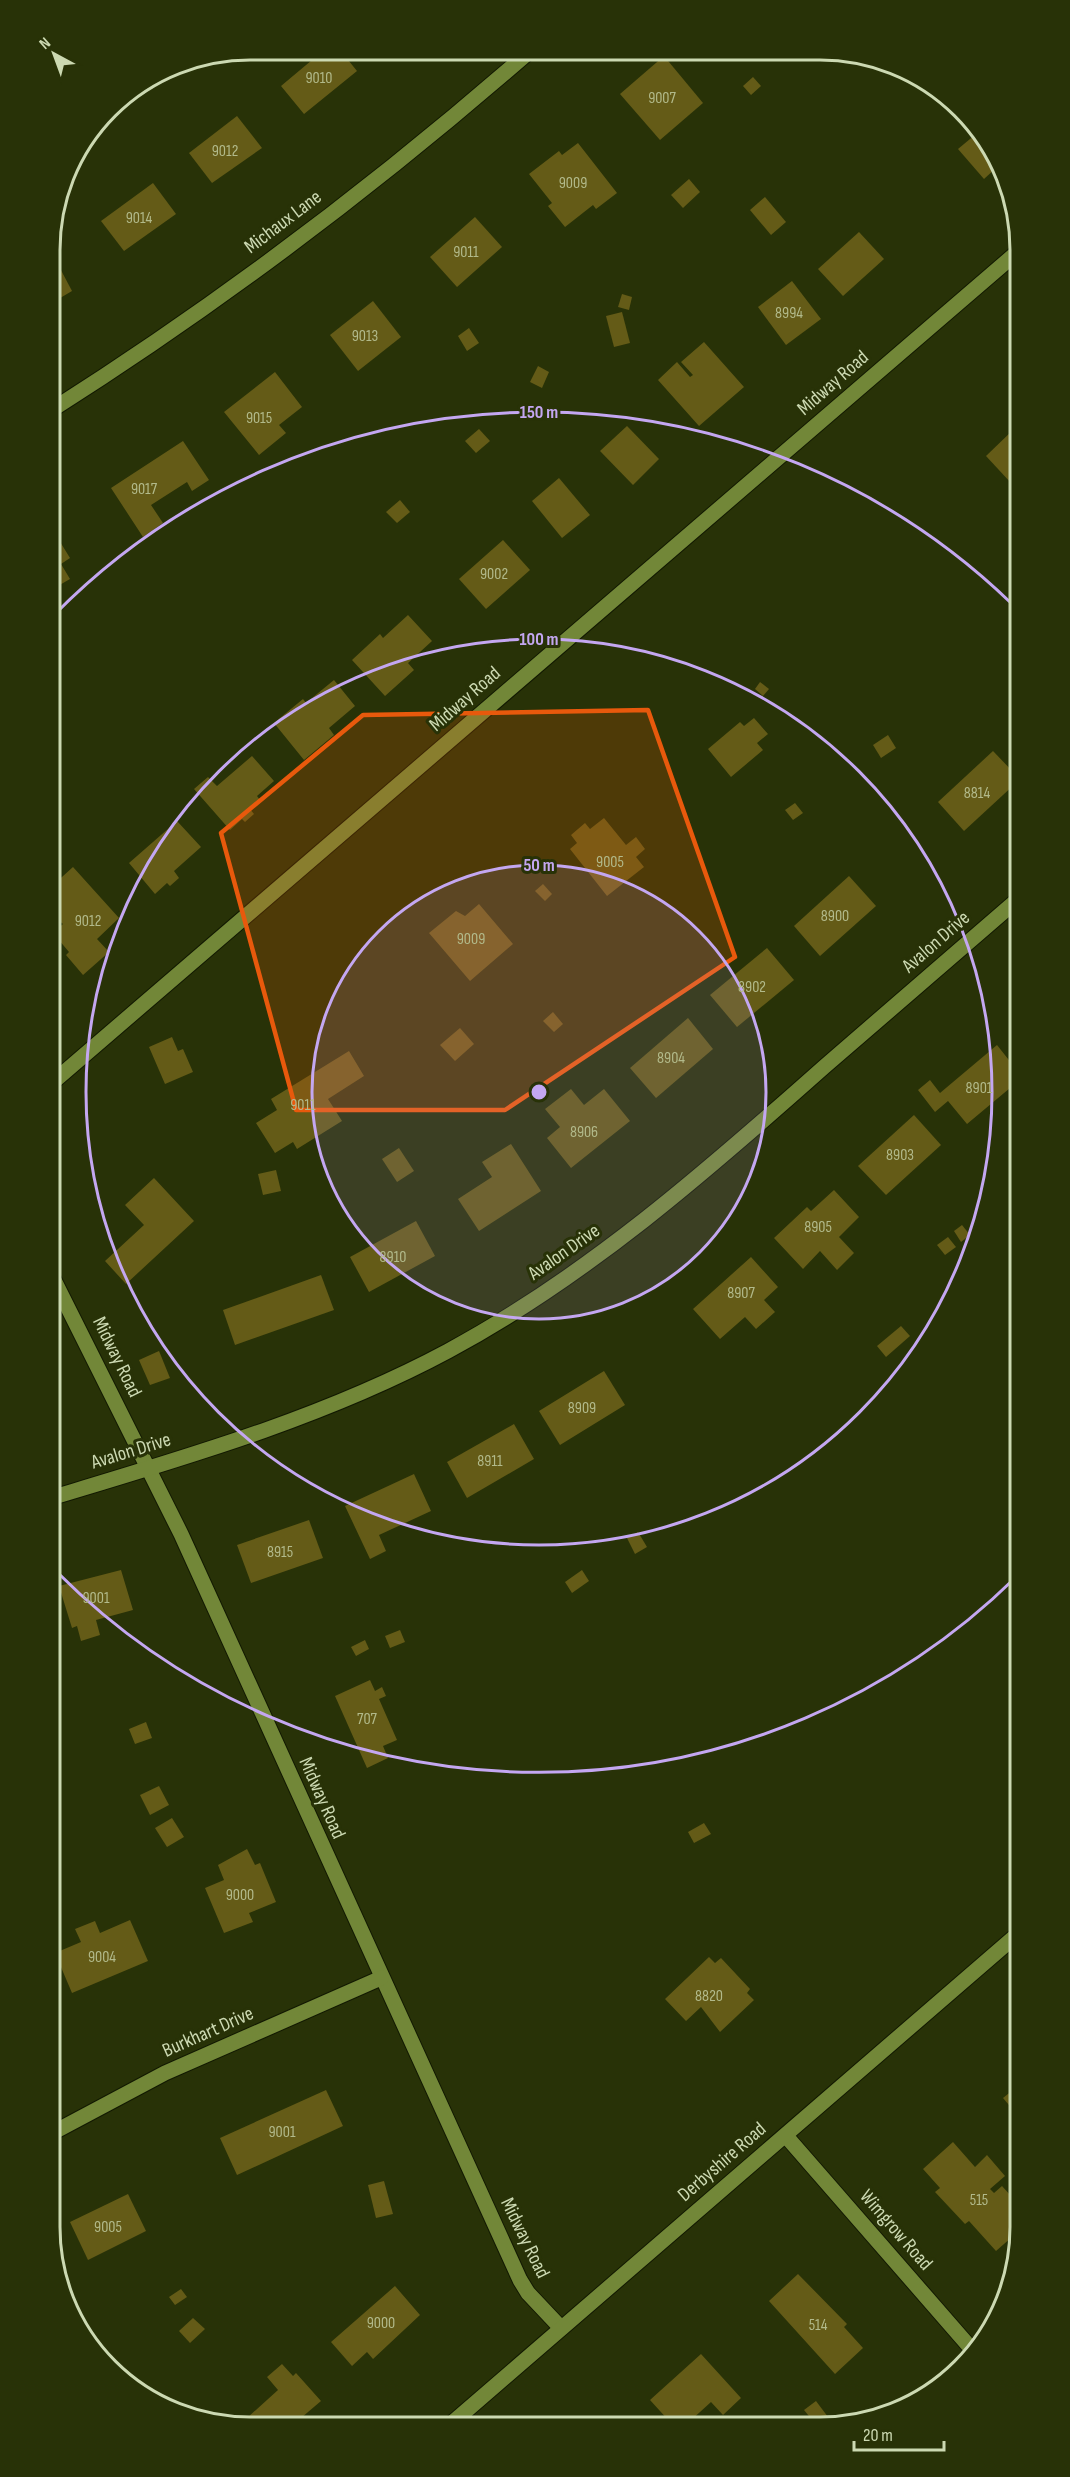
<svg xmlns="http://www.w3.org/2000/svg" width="1070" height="2477" font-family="'Sofia Sans Condensed',sans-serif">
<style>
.building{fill:#645b17}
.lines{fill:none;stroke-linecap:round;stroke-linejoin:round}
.minor-casing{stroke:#121902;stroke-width:17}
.tertiary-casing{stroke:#121902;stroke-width:17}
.minor{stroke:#728738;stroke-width:15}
.tertiary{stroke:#728738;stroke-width:15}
.marked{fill:#e8590c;fill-opacity:0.2;stroke:#e8590c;stroke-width:4.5;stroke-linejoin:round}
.ring{fill:none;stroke:#c4a7f1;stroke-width:3}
.labels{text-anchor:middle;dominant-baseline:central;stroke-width:6;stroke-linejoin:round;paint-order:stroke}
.number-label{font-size:16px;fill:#b2ba8b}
.street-label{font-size:20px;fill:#ccd9b2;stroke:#283207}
.rim{fill:none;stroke:#ccd9b2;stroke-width:3}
.centre{fill:#c4a7f1;stroke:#283207;stroke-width:3}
.ring-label{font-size:18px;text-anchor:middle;font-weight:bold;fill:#c4a7f1;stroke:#283207;stroke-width:6;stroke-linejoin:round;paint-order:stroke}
</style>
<rect width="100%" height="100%" fill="#283207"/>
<g class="building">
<path d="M 314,50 L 340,50 L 357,71 L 304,114 L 281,86 L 318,55 Z"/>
<path d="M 664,56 L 703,103 L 660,140 L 620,94 Z"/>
<path d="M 753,77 L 761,86 L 751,95 L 743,86 Z"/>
<path d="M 237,116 L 262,148 L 212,183 L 189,153 Z"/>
<path d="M 976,134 L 996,168 L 984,179 L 958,149 Z"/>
<path d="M 578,143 L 617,193 L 596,209 L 593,205 L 565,227 L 548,206 L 552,203 L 529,174 L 559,151 L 562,155 Z"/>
<path d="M 689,179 L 700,192 L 683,208 L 671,195 Z"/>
<path d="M 153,183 L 176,214 L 124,251 L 101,221 Z"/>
<path d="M 765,197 L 786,222 L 771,235 L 750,210 Z"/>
<path d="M 475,217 L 502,247 L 457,287 L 430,257 Z"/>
<path d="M 859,232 L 884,259 L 843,296 L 818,269 Z"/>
<path d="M 53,255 L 72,291 L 50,304 L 50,257 Z"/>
<path d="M 792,281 L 821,319 L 786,345 L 758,307 Z"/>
<path d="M 622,294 L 632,297 L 629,310 L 618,307 Z"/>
<path d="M 373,301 L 401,337 L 358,371 L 330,335 Z"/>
<path d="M 622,312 L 630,343 L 614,347 L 606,316 Z"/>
<path d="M 469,328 L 479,343 L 467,351 L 458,336 Z"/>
<path d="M 704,342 L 744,387 L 699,426 L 658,380 L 677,362 L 690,377 L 693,375 L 681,362 Z"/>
<path d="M 538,366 L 549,372 L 542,388 L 530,382 Z"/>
<path d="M 275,372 L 302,407 L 279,425 L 286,433 L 259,455 L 224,412 Z"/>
<path d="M 627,426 L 659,459 L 633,485 L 600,451 Z"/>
<path d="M 479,429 L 490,441 L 476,453 L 465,441 Z"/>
<path d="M 1014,429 L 1015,480 L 1011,483 L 986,456 Z"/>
<path d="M 183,441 L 209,480 L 192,491 L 187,482 L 151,505 L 163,523 L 143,537 L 111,488 Z"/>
<path d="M 559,478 L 590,515 L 562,538 L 532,501 Z"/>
<path d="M 400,500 L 410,512 L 397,523 L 386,512 Z"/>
<path d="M 51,527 L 70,558 L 61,564 L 70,579 L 51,590 Z"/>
<path d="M 503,540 L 530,570 L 486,609 L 459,579 Z"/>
<path d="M 408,615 L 432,641 L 408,663 L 414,670 L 385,696 L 352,660 L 380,634 L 383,638 Z"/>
<path d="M 334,680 L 355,706 L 329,728 L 334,735 L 304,760 L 274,723 L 303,699 L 306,703 Z"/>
<path d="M 760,682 L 769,689 L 763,696 L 755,689 Z"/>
<path d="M 754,718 L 768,734 L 757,743 L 763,750 L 731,777 L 708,749 L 740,722 L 744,726 Z"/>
<path d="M 888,735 L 896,748 L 881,758 L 873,745 Z"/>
<path d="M 993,751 L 1016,775 L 1016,783 L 964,831 L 938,802 Z"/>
<path d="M 252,756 L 274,781 L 257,796 L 260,800 L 250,809 L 254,814 L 245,822 L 242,819 L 230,830 L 194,789 L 208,777 L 217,786 Z"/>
<path d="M 795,803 L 803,813 L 793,820 L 785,810 Z"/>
<path d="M 604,818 L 626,845 L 636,837 L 645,849 L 636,857 L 644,867 L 607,896 L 570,849 L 577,843 L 571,835 L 585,823 L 590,829 Z"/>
<path d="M 177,821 L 201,847 L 174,871 L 179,878 L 170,886 L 167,883 L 155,894 L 129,863 Z"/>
<path d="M 73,867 L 119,918 L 97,939 L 109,952 L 83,975 L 66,955 L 69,952 L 53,933 L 63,924 L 52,915 L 52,886 Z"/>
<path d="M 849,876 L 876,906 L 820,956 L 794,926 Z"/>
<path d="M 543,884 L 552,894 L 545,901 L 535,891 Z"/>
<path d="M 479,904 L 513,944 L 470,981 L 429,933 L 456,911 L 465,916 Z"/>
<path d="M 767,948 L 794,980 L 737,1027 L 710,995 Z"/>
<path d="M 553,1012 L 563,1024 L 554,1032 L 543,1021 Z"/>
<path d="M 688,1018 L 713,1049 L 656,1098 L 630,1068 Z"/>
<path d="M 460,1028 L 474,1044 L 455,1061 L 440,1045 Z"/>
<path d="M 172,1037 L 178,1051 L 183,1049 L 193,1072 L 165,1084 L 149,1047 Z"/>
<path d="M 997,1045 L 1016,1069 L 1016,1083 L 967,1124 L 948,1101 L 935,1112 L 918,1090 L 930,1080 L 940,1093 Z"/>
<path d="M 349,1051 L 364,1076 L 328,1099 L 342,1121 L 297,1149 L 293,1142 L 275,1153 L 256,1123 L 277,1110 L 271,1099 Z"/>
<path d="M 571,1089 L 584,1105 L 604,1089 L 630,1121 L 571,1168 L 547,1138 L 560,1127 L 545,1109 Z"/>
<path d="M 914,1115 L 941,1145 L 886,1195 L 858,1166 Z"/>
<path d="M 511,1144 L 541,1191 L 479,1231 L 458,1199 L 492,1177 L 482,1162 Z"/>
<path d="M 399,1148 L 414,1171 L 397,1182 L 382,1159 Z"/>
<path d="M 276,1170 L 281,1191 L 263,1195 L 258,1174 Z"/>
<path d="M 154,1178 L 194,1221 L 126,1284 L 105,1261 L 144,1225 L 125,1205 Z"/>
<path d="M 834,1190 L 859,1217 L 839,1237 L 854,1253 L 837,1270 L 820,1251 L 803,1269 L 774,1238 L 807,1207 L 811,1211 Z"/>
<path d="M 416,1221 L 435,1256 L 369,1292 L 350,1257 Z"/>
<path d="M 962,1225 L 970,1235 L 961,1242 L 954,1231 Z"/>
<path d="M 948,1237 L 956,1247 L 945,1255 L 937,1245 Z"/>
<path d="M 751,1257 L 778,1287 L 764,1300 L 775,1312 L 756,1329 L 745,1317 L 720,1339 L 693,1309 Z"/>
<path d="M 321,1275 L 334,1310 L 235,1345 L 223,1310 Z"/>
<path d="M 901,1326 L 910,1336 L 886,1357 L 877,1346 Z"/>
<path d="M 159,1351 L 170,1378 L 150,1385 L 139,1360 Z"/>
<path d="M 604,1371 L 625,1405 L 560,1445 L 539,1411 Z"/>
<path d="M 514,1424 L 534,1459 L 467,1498 L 447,1462 Z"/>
<path d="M 414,1474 L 431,1511 L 379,1535 L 386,1551 L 370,1559 L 345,1506 Z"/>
<path d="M 309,1520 L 323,1558 L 251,1583 L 237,1545 Z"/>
<path d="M 638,1532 L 647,1547 L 635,1554 L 627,1538 Z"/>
<path d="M 121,1570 L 133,1610 L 96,1620 L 100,1635 L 81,1641 L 77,1626 L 72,1628 L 59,1586 Z"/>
<path d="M 582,1570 L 589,1581 L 572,1593 L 565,1582 Z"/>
<path d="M 400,1630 L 405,1642 L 390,1648 L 385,1636 Z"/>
<path d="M 365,1640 L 369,1649 L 356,1656 L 351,1647 Z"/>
<path d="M 370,1680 L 375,1691 L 382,1687 L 386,1696 L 379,1699 L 397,1740 L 383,1746 L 388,1758 L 367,1768 L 335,1696 Z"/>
<path d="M 146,1722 L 152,1738 L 135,1744 L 129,1729 Z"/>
<path d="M 55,1754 L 61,1770 L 55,1773 Z"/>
<path d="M 159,1786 L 169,1805 L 150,1815 L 140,1795 Z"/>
<path d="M 172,1818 L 184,1837 L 167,1847 L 155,1828 Z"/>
<path d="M 704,1823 L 711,1834 L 694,1843 L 688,1832 Z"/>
<path d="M 247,1849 L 255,1865 L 260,1863 L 276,1902 L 249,1913 L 253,1922 L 224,1933 L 205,1888 L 224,1880 L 218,1865 Z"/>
<path d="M 130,1920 L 148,1961 L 72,1993 L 55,1953 L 81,1942 L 75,1929 L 95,1921 L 100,1933 Z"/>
<path d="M 709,1957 L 715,1963 L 721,1958 L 750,1989 L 747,1993 L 754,2000 L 720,2032 L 701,2007 L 686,2021 L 665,1999 Z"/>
<path d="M 1020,2084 L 1020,2118 L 1003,2098 Z"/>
<path d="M 326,2090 L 343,2126 L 237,2175 L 220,2138 Z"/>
<path d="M 953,2142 L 975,2167 L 987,2155 L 1005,2176 L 990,2189 L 994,2193 L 1002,2186 L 1020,2206 L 1020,2230 L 996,2251 L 969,2221 L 965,2224 L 935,2192 L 940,2188 L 923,2169 Z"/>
<path d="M 384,2181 L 393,2214 L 376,2218 L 368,2185 Z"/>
<path d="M 128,2194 L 146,2231 L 88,2260 L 70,2222 Z"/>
<path d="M 798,2274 L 847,2324 L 844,2327 L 863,2348 L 835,2374 L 769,2301 Z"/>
<path d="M 395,2286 L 420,2315 L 373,2359 L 367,2352 L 352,2366 L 331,2342 Z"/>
<path d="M 181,2289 L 187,2297 L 175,2305 L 169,2297 Z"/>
<path d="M 193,2318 L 205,2329 L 190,2343 L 179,2331 Z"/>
<path d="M 701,2354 L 741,2398 L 723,2415 L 711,2402 L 689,2422 L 670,2422 L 650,2400 Z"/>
<path d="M 282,2364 L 293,2376 L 296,2373 L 321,2401 L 301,2418 L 304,2423 L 253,2424 L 247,2418 L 278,2390 L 267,2377 Z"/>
<path d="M 816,2401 L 831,2421 L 813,2421 L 804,2410 Z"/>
</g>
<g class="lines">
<g class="minor-casing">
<g id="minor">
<path d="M 50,411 C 219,304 380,182 530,51"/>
<path d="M 53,1082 L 1014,255"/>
<path d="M 53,1278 L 181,1534 L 520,2280 L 528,2293 L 561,2328"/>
<path d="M 54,1497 C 187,1457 325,1417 448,1351 C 586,1277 707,1171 824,1067 C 888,1011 952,956 1016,901"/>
<path d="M 56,2131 L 165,2073 L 381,1978"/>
<path d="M 786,2136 L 975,2353"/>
</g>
</g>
<g class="tertiary-casing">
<path id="tertiary" d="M 452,2423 L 1019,1933"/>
</g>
<use href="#minor" class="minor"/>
<use href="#tertiary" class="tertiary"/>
</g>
<path class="marked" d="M 648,710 L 735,957 L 505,1110 L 296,1110 L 221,833 L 363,715 Z"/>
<circle cx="539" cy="1092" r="227" fill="#c4a7f1" fill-opacity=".12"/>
<g class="ring">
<circle cx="539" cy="1092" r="227"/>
<circle cx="539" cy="1092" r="453"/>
<path d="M1016 1577A680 680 0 0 1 58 1573M54 615A680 680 0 0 1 1011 603"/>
</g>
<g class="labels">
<g class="number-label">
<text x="319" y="78">9010</text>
<text x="662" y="98">9007</text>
<text x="225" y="151">9012</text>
<text x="573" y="183">9009</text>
<text x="139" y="218">9014</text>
<text x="466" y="252">9011</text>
<text x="789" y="313">8994</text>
<text x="365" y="336">9013</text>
<text x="259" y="418">9015</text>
<text x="144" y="489">9017</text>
<text x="494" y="574">9002</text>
<text x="977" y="793">8814</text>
<text x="610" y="862">9005</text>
<text x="835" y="916">8900</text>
<text x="88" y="921">9012</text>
<text x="471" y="939">9009</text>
<text x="752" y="987">8902</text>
<text x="671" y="1058">8904</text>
<text x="979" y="1088">8901</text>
<text x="303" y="1105">9011</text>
<text x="584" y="1132">8906</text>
<text x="900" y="1155">8903</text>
<text x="818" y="1227">8905</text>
<text x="393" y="1257">8910</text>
<text x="741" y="1293">8907</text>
<text x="582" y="1408">8909</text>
<text x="490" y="1461">8911</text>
<text x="280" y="1552">8915</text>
<text x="96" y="1598">9001</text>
<text x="367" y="1719">707</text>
<text x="240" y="1895">9000</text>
<text x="102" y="1957">9004</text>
<text x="709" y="1996">8820</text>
<text x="282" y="2132">9001</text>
<text x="979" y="2200">515</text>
<text x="108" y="2227">9005</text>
<text x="381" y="2323">9000</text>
<text x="818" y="2325">514</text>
</g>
<g class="street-label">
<text transform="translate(283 222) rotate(-37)">Michaux Lane</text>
<text transform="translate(833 383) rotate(-41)">Midway Road</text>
<text transform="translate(465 699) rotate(-41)">Midway Road</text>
<text transform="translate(936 942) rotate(-41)">Avalon Drive</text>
<text transform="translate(564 1252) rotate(-35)">Avalon Drive</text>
<text transform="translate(117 1357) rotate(64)">Midway Road</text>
<text transform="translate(131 1451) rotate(-17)">Avalon Drive</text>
<text transform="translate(322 1798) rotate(66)">Midway Road</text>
<text transform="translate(208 2032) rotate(-24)">Burkhart Drive</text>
<text transform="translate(722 2162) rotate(-41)">Derbyshire Road</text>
<text transform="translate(896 2230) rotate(49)">Wimgrow Road</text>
<text transform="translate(525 2238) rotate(64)">Midway Road</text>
</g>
</g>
<path d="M0 0H1070V2477H0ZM250 60H820A190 190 0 0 1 1010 250V2227A190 190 0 0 1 820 2417H250A190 190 0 0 1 60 2227V250A190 190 0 0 1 250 60Z" fill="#283207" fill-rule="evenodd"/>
<path class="rim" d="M250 60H820A190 190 0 0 1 1010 250V2227A190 190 0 0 1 820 2417H250A190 190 0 0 1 60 2227V250A190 190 0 0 1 250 60Z"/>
<circle cx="539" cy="1092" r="9" class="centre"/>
<g class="ring-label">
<text x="539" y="418">150 m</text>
<text x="539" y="645">100 m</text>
<text x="539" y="871">50 m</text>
</g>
<g transform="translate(54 54) rotate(319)" stroke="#283207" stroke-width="4.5" paint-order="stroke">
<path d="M0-4.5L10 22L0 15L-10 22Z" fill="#ccd9b2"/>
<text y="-9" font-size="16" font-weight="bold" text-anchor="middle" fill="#ccd9b2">N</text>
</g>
<path d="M854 2441v9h90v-9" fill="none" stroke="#ccd9b2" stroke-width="3"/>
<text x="863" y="2441" font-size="18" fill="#ccd9b2" stroke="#283207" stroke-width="4.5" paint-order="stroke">20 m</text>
</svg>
